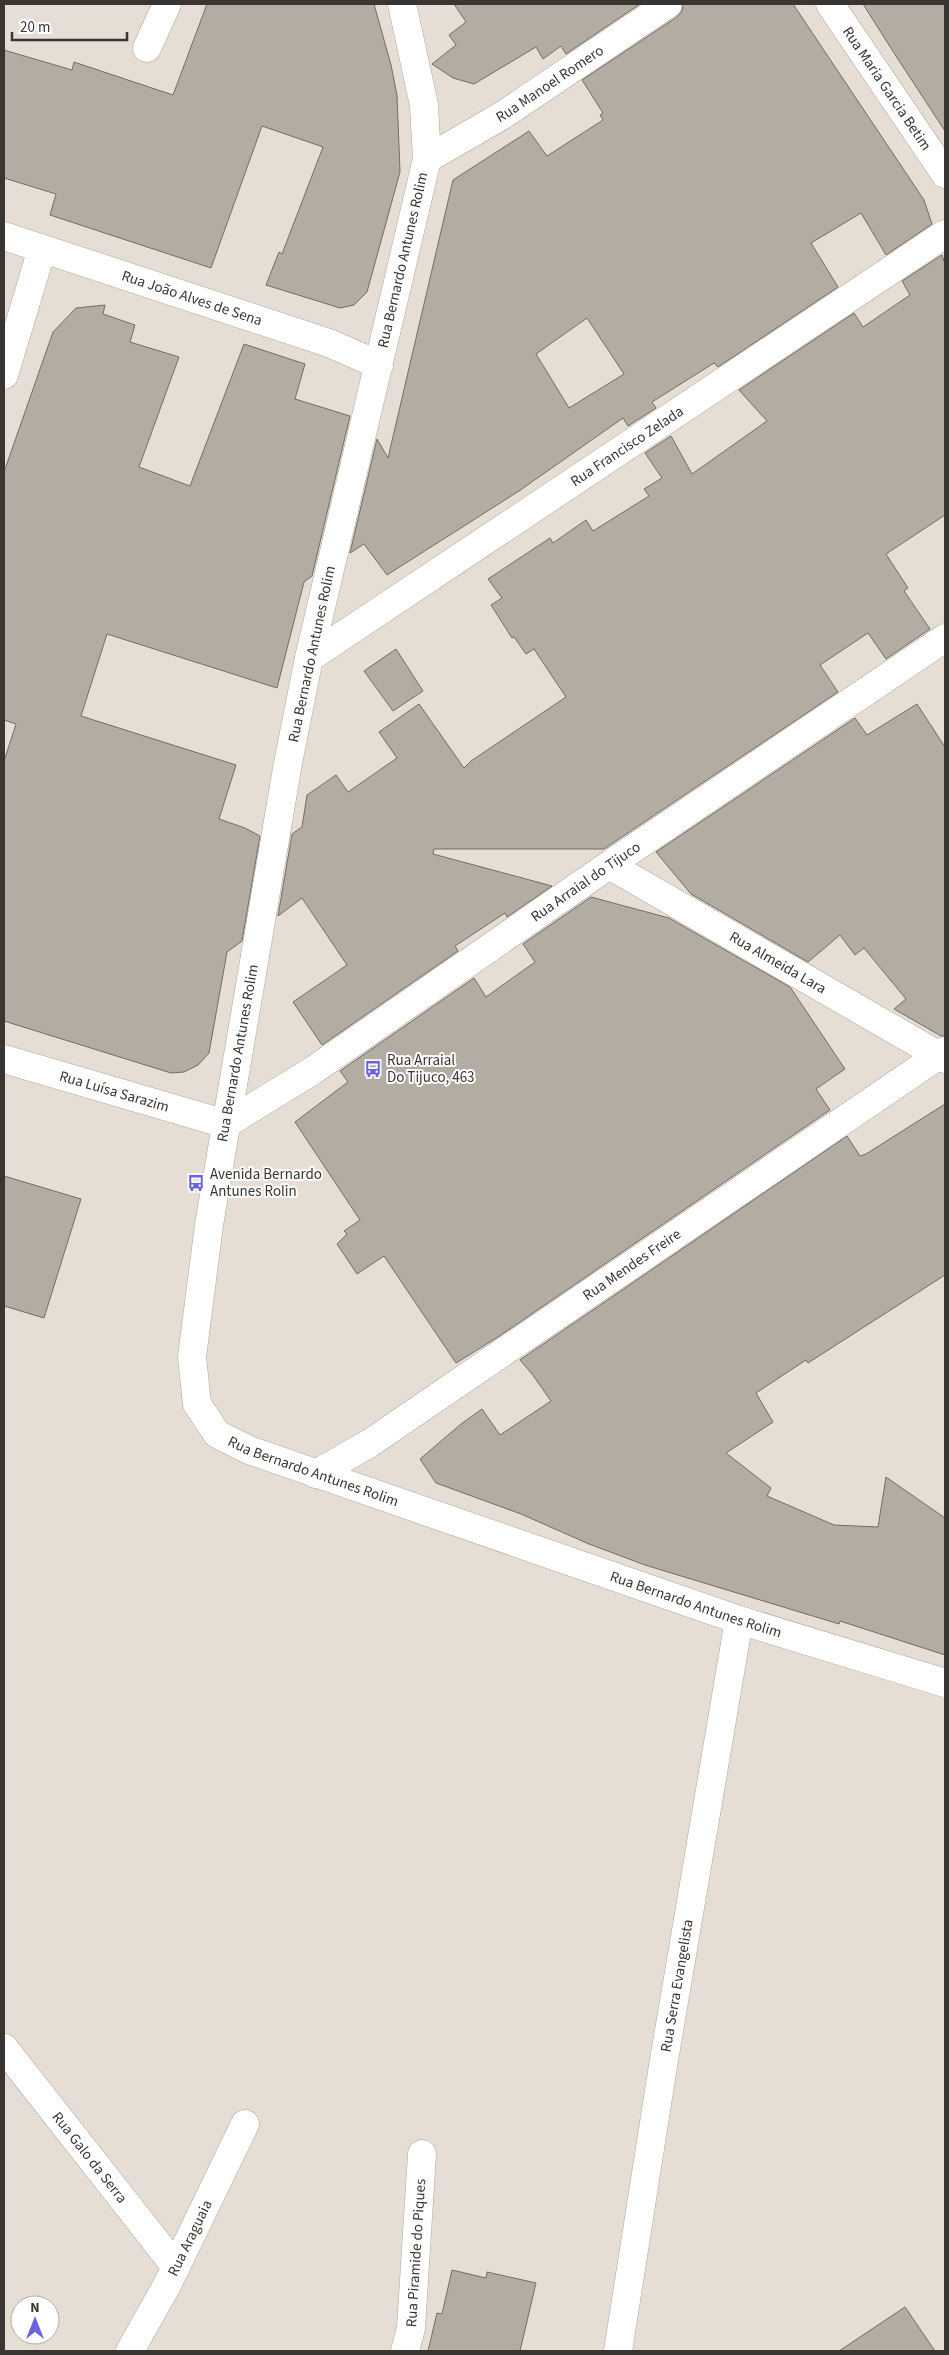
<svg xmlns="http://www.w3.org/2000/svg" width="949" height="2355" font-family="'Source Sans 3',sans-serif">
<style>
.building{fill:#b3aca2;stroke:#736d64;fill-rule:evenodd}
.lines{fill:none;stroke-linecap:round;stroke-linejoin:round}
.minor-casing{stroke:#ada69d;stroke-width:29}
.minor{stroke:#fff;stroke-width:28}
.labels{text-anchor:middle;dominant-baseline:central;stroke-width:4;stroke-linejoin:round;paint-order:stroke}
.street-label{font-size:15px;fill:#393632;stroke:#fff}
.poi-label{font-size:15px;fill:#393632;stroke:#fff;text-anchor:start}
</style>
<rect width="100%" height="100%" fill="#e6ded4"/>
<g class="building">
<path d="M 207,4 L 374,4 L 391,65 L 397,95 L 400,172 L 367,292 L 354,305 L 340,308 L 266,285 L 279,252 L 282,254 L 323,147 L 262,126 L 211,268 L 50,215 L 56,194 L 4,178 L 4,50 L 72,70 L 74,62 L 173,95 Z"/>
<path d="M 454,4 L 640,4 L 566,54 L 561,46 L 543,59 L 536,47 L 474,84 L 453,78 L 432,64 L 456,45 L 449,35 L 466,22 Z"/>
<path d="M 683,4 L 793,4 L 924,200 L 932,224 L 886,255 L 861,213 L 811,243 L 838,287 L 718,367 L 714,363 L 652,402 L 656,408 L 628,426 L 623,418 L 519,491 L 387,575 L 364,544 L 350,553 L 377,439 L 388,458 L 453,180 L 529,131 L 547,156 L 603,120 L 600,115 L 603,113 L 582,80 L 677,17 L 682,11 ZM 587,318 L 624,374 L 569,408 L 536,354 Z"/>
<path d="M 863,4 L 945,4 L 945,131 L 894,53 Z"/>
<path d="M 942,255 L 945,264 L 945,515 L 886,554 L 908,588 L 904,591 L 930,629 L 886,659 L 868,633 L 820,665 L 838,692 L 604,849 L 434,849 L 433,854 L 552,886 L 507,917 L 505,913 L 455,946 L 458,951 L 322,1045 L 293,1002 L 347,965 L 302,898 L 278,916 L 292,834 L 302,827 L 307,795 L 336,775 L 348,792 L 397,758 L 379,732 L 419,704 L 464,768 L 471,761 L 566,697 L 534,649 L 526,654 L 514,637 L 512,638 L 491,605 L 502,598 L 488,579 L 550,538 L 553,543 L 586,520 L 593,531 L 649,496 L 644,489 L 662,478 L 645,453 L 671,436 L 692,474 L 767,421 L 739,390 L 854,313 L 863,327 L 910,295 L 902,281 Z"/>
<path d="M 105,305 L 103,314 L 135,325 L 130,342 L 179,357 L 139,467 L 190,486 L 244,344 L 305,364 L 295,399 L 350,416 L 312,576 L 304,582 L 277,688 L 107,634 L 81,716 L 236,765 L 219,819 L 245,828 L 260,836 L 242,941 L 227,952 L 209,1053 L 198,1065 L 184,1072 L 171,1073 L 4,1021 L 4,761 L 16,724 L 4,720 L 4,472 L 53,332 L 76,308 Z"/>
<path d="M 396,649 L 423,691 L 393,711 L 364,671 Z"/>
<path d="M 917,704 L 945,747 L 945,1036 L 941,1036 L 894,1009 L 906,999 L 864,948 L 855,955 L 840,935 L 808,962 L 691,894 L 656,852 L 855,718 L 867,735 Z"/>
<path d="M 591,897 L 669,918 L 790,987 L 845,1069 L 816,1089 L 830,1110 L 498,1337 L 456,1363 L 384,1256 L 357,1274 L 337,1244 L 347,1234 L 344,1231 L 360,1220 L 295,1122 L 348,1082 L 340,1071 L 474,978 L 486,997 L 535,962 L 523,944 Z"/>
<path d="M 945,1104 L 945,1275 L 808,1363 L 806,1360 L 756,1393 L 773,1422 L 726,1453 L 771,1488 L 767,1496 L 834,1525 L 878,1527 L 886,1477 L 945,1518 L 945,1655 L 840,1621 L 839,1624 L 645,1565 L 589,1544 L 521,1514 L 436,1483 L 420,1459 L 461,1424 L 482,1409 L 500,1435 L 551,1401 L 532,1374 L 520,1360 L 847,1136 L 860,1156 L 866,1154 Z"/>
<path d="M 4,1176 L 81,1199 L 44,1318 L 4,1306 Z"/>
<path d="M 452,2270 L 486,2278 L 487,2272 L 536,2283 L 520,2351 L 428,2351 L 437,2313 L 442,2314 Z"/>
<path d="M 905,2307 L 935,2351 L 839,2351 Z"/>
</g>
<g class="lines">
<g class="minor-casing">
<g id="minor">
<path id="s1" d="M 402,4 L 424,105 L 427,159 L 309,658 L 288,763 L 209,1225 L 192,1357 L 197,1404 L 217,1434 L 249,1450 L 739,1620 L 945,1683"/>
<path id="s2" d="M 830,4 L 945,174"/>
<path d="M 147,48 L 167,4"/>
<path id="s3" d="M 427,159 L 503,115 L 668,4"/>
<path id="s4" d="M 4,236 L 329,343 L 379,365"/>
<path d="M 4,375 L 42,249"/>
<path id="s5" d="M 309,658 L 945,234"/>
<path id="s6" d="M 609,865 L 945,1059"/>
<path id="s7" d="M 4,1059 L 226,1124 L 312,1071 L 609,865 L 945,638"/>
<path id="s8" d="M 316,1474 L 370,1443 L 945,1051"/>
<path id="s9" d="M 4,2048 L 176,2267"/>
<path id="s10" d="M 130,2351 L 167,2285 L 245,2124"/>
<path id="s11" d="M 405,2351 L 411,2328 L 422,2154"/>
<path id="s12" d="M 618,2351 L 663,2066 L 739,1620"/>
</g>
</g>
<use href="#minor" class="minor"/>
</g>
<defs>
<g id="bus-bare" transform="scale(1.35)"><path d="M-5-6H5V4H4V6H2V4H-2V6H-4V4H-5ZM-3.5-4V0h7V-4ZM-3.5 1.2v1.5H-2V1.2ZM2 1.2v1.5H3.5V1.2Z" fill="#6764dd" stroke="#fff" stroke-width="2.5" paint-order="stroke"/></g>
</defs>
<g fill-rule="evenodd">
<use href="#bus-bare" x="373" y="1069"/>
<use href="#bus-bare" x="196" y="1183"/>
</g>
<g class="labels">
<g class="street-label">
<text stroke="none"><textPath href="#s3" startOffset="144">Rua Manoel Romero</textPath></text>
<text stroke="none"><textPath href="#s2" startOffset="102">Rua Maria Garcia Betim</textPath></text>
<text transform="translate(403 260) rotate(-77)">Rua Bernardo Antunes Rolim</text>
<text stroke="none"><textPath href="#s4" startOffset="198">Rua João Alves de Sena</textPath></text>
<text stroke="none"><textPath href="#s5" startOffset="382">Rua Francisco Zelada</textPath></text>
<text transform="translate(312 654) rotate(-78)">Rua Bernardo Antunes Rolim</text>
<text stroke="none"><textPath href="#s7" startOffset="665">Rua Arraial do Tijuco</textPath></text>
<text stroke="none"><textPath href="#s6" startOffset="195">Rua Almeida Lara</textPath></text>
<text transform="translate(238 1053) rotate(-80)">Rua Bernardo Antunes Rolim</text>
<text stroke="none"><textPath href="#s7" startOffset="115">Rua Luísa Sarazim</textPath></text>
<text stroke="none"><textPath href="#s8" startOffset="379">Rua Mendes Freire</textPath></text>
<text stroke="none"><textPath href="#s1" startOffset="1566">Rua Bernardo Antunes Rolim</textPath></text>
<text stroke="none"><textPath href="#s1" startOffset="1971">Rua Bernardo Antunes Rolim</textPath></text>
<text stroke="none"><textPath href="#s12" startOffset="370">Rua Serra Evangelista</textPath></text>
<text stroke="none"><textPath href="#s9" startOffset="139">Rua Galo da Serra</textPath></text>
<text stroke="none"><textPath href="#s10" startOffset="128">Rua Araguaia</textPath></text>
<text stroke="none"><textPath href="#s11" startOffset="99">Rua Piramide do Piques</textPath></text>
</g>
<g class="poi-label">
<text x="387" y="1060">Rua Arraial<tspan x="387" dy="17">Do Tijuco, 463</tspan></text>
<text x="210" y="1174">Avenida Bernardo<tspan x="210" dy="17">Antunes Rolin</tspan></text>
</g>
</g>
<rect width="949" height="2355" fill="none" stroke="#393632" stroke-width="10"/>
<g transform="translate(35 2320)"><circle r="24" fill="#ffffff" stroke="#b0afad"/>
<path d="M0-4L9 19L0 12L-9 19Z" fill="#6764dd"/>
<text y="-8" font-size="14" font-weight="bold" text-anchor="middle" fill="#393632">N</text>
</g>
<path d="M12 32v8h115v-8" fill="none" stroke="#393632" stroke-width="2.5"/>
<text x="20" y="32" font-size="15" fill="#393632" stroke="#ffffff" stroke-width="4" paint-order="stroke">20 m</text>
</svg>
